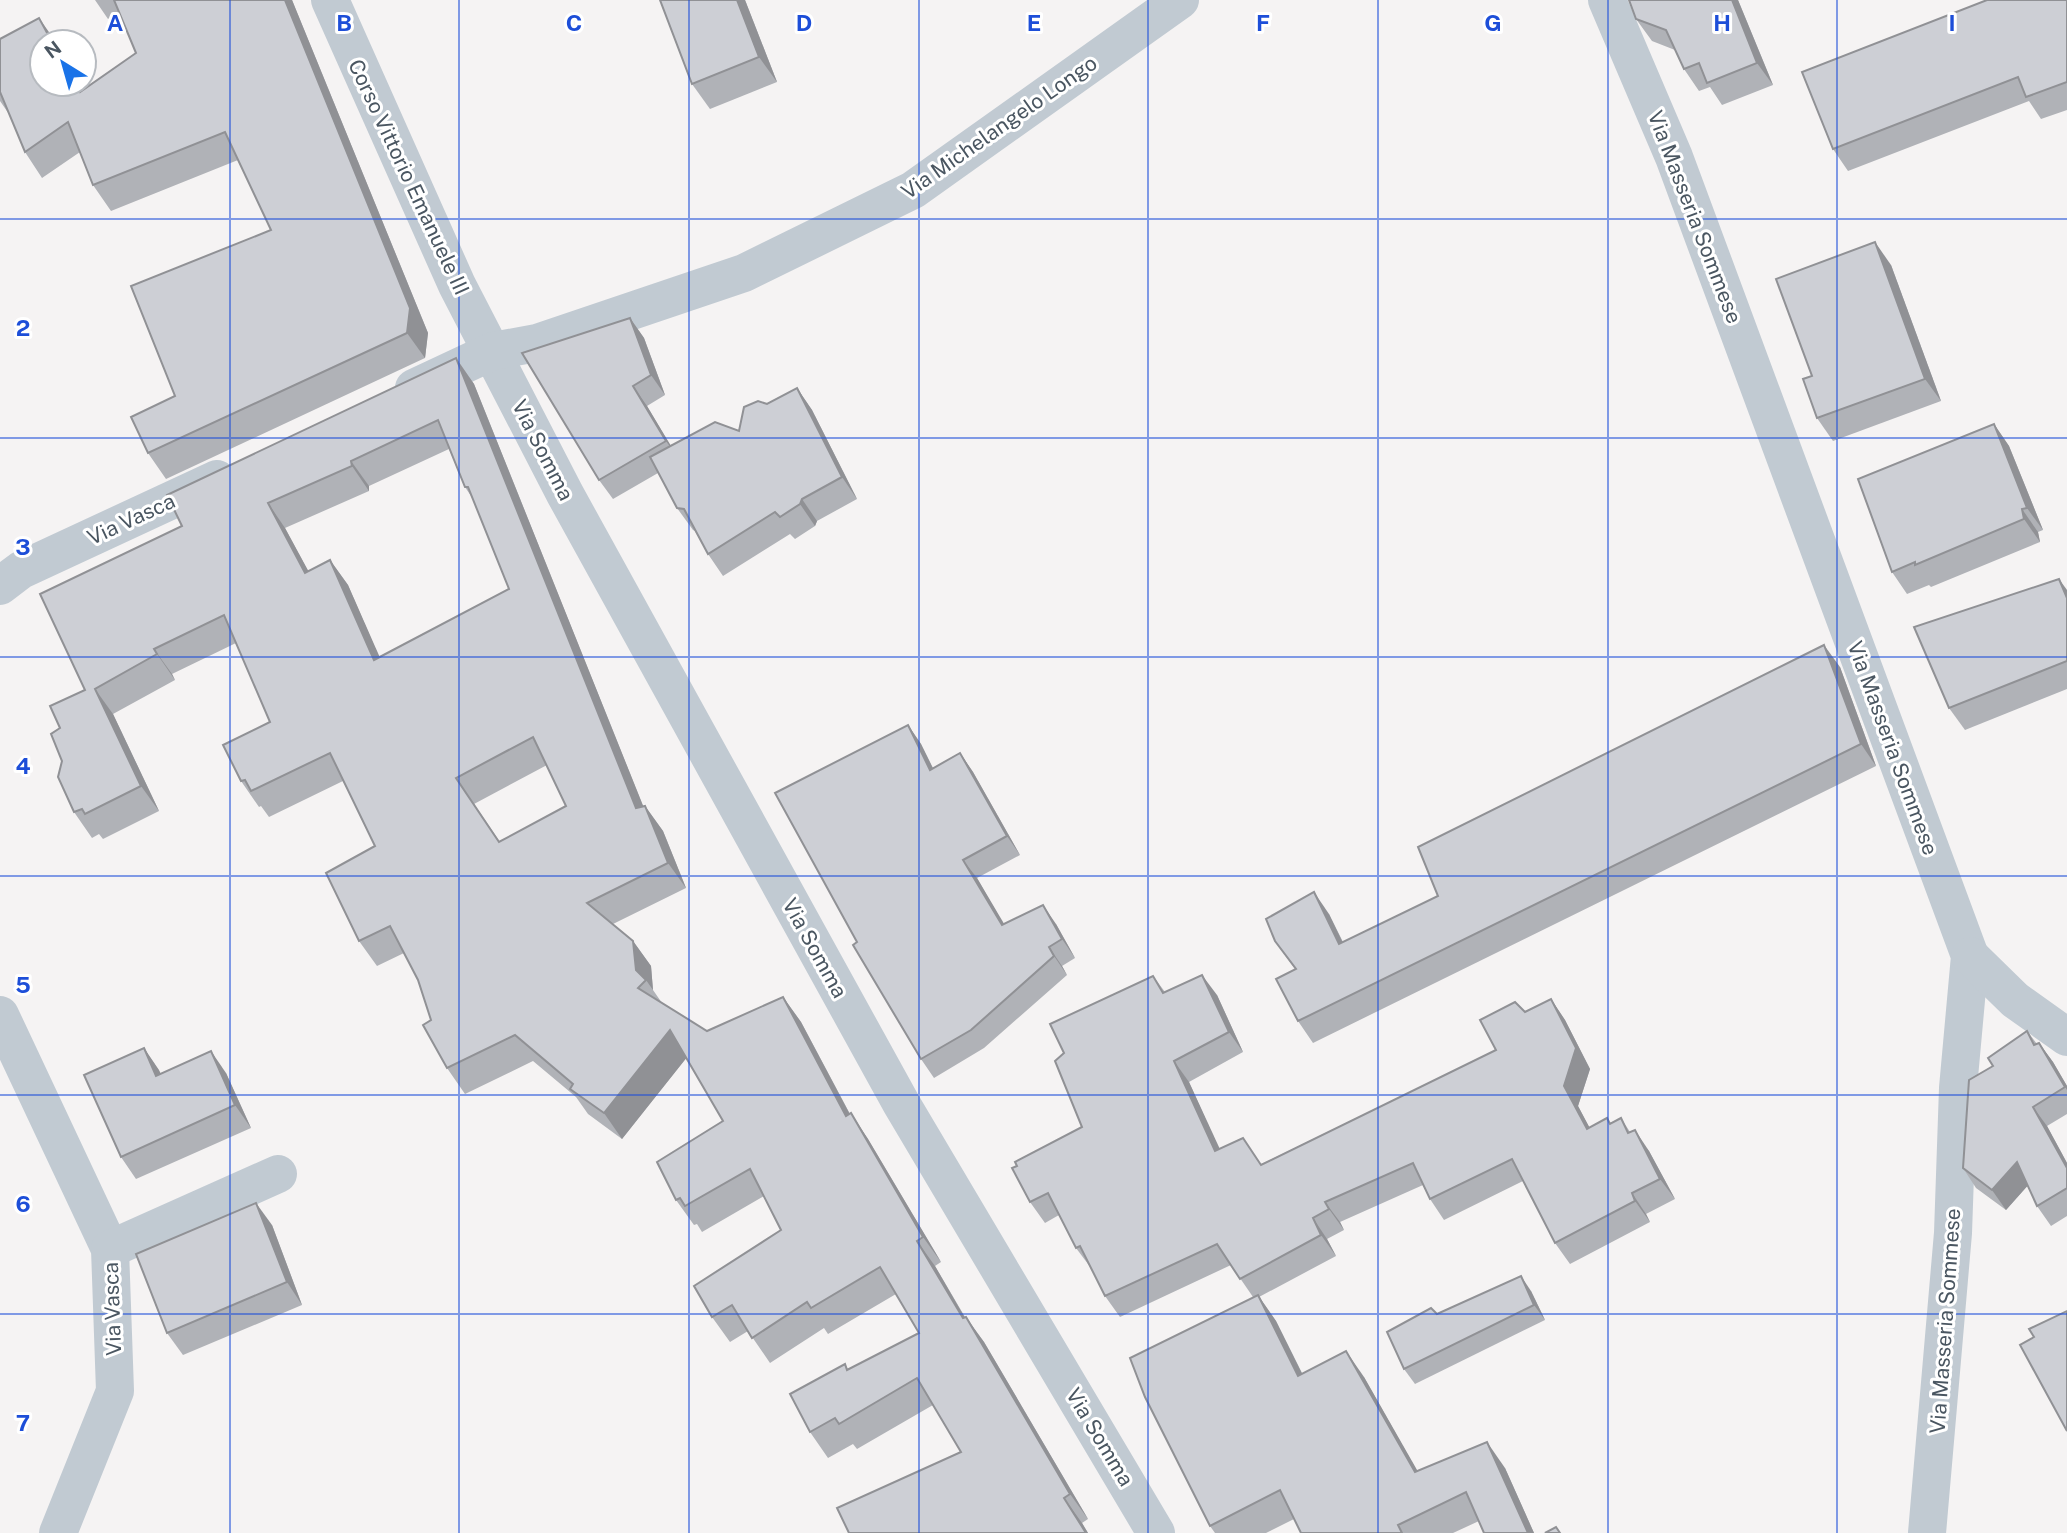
<svg xmlns="http://www.w3.org/2000/svg" width="2067" height="1533" font-family="'Public Sans',sans-serif">
<style>
.lines{fill:none;stroke-linecap:round;stroke-linejoin:round}
.minor{stroke:#c1cad2;stroke-width:38}
.wall{fill:#b0b2b7;fill-rule:evenodd}
.shaded-wall{fill:#909195}
.building{fill:#cdcfd5;stroke:#909195;stroke-width:2;fill-rule:evenodd}
.grid{fill:none;stroke:#1d4ed8;stroke-width:2;stroke-opacity:0.55}
.labels{text-anchor:middle;dominant-baseline:central;stroke-width:6;stroke-linejoin:round;paint-order:stroke}
.street-label{font-size:21px;fill:#4a5661;stroke:#fff}
.grid-label{font-size:23px;text-anchor:middle;font-weight:bold;fill:#1d4ed8;stroke:#fff;stroke-width:6;stroke-linejoin:round;paint-order:stroke}
</style>
<rect width="100%" height="100%" fill="#f5f3f3"/>
<g class="lines">
<g class="minor">
<path d="M 330,0 L 457,285 L 565,494 L 901,1103 L 1156,1533"/>
<path d="M 1607,0 L 1674,157 L 1970,956 L 1958,1088 L 1953,1233 L 1927,1533"/>
<path d="M 414,388 L 493,351 L 537,343 L 744,273 L 913,190 L 1180,0"/>
<path d="M 0,586 L 21,570 L 217,479"/>
<path d="M 1970,956 L 2015,1000 L 2067,1037"/>
<path d="M 0,1015 L 110,1249 L 115,1391 L 58,1533"/>
<path d="M 110,1249 L 278,1174"/>
</g>
</g>
<g class="wall">
<path d="M 95,0 L 292,0 L 428,333 L 425,358 L 166,479 L 148,453 L 175,396 L 271,230 L 238,160 L 111,211 L 93,185 L 80,152 L 42,178 L 25,152 L 9,114 L 0,101 L 0,39 L 42,84 L 79,84 L 82,90 L 136,53 L 120,13 L 108,19 Z"/>
<path d="M 745,0 L 777,82 L 710,109 L 692,84 Z"/>
<path d="M 1738,0 L 1773,85 L 1722,105 L 1710,87 L 1699,91 L 1684,69 L 1675,50 L 1652,41 L 1636,19 Z"/>
<path d="M 2067,0 L 2067,110 L 2041,119 L 2029,101 L 1848,171 L 1833,149 Z"/>
<path d="M 1891,265 L 1941,401 L 1833,441 L 1817,418 L 1812,376 Z"/>
<path d="M 630,318 L 644,338 L 665,395 L 647,406 L 670,445 L 739,431 L 767,404 L 797,388 L 812,410 L 857,499 L 817,521 L 815,526 L 795,539 L 790,534 L 723,576 L 708,554 L 695,531 L 693,530 L 677,508 L 658,473 L 613,499 L 599,480 Z"/>
<path d="M 456,358 L 474,384 L 643,806 L 645,806 L 663,831 L 686,888 L 613,924 L 633,941 L 651,966 L 653,990 L 662,1003 L 707,1031 L 783,997 L 801,1022 L 850,1114 L 868,1139 L 941,1262 L 935,1266 L 965,1317 L 984,1342 L 1088,1519 L 1082,1523 L 1088,1533 L 849,1533 L 961,1452 L 933,1405 L 857,1449 L 853,1444 L 828,1458 L 810,1432 L 845,1364 L 848,1369 L 919,1333 L 896,1294 L 828,1334 L 824,1328 L 770,1363 L 748,1331 L 730,1342 L 712,1317 L 781,1230 L 764,1196 L 702,1232 L 697,1224 L 694,1225 L 676,1200 L 723,1121 L 686,1058 L 622,1139 L 588,1114 L 576,1097 L 533,1061 L 465,1094 L 447,1068 L 418,980 L 404,953 L 377,966 L 359,941 L 375,846 L 343,781 L 269,817 L 261,806 L 259,807 L 241,781 L 270,722 L 236,643 L 172,674 L 175,680 L 113,714 L 159,811 L 103,839 L 99,834 L 92,838 L 74,812 L 62,761 L 60,728 L 85,690 L 182,526 ZM 449,449 L 465,487 L 473,499 L 509,589 L 379,657 L 348,585 L 330,560 L 308,571 L 285,528 L 369,491 L 369,486 ZM 547,765 L 566,806 L 500,842 L 474,804 Z"/>
<path d="M 1994,424 L 2009,446 L 2043,530 L 2038,532 L 2040,542 L 1931,587 L 1929,585 L 1907,594 L 1892,572 Z"/>
<path d="M 2067,590 L 2067,689 L 1965,730 L 1949,708 Z"/>
<path d="M 1840,667 L 1876,766 L 1313,1043 L 1298,1021 L 1295,969 L 1275,941 L 1329,914 L 1343,942 L 1438,896 Z"/>
<path d="M 908,725 L 921,744 L 933,768 L 960,753 L 973,772 L 1020,855 L 977,878 L 1004,925 L 1056,924 L 1075,958 L 1062,966 L 1067,975 L 984,1048 L 934,1078 L 921,1059 L 857,942 Z"/>
<path d="M 1153,976 L 1165,992 L 1217,995 L 1243,1052 L 1189,1082 L 1219,1149 L 1262,1164 L 1496,1050 L 1525,1012 L 1551,999 L 1565,1020 L 1590,1069 L 1578,1106 L 1589,1127 L 1610,1123 L 1621,1118 L 1630,1132 L 1649,1151 L 1675,1199 L 1646,1214 L 1650,1222 L 1570,1264 L 1555,1243 L 1523,1181 L 1444,1220 L 1430,1199 L 1423,1185 L 1340,1222 L 1344,1230 L 1327,1239 L 1336,1256 L 1259,1297 L 1276,1321 L 1302,1373 L 1364,1377 L 1417,1471 L 1505,1468 L 1534,1533 L 1484,1533 L 1479,1521 L 1453,1533 L 1301,1533 L 1294,1519 L 1266,1533 L 1215,1533 L 1210,1526 L 1253,1297 L 1231,1265 L 1120,1317 L 1105,1296 L 1091,1268 L 1076,1248 L 1059,1215 L 1045,1223 L 1030,1202 L 1082,1127 Z"/>
<path d="M 2027,1031 L 2037,1044 L 2039,1043 L 2053,1062 L 2067,1086 L 2067,1114 L 2047,1126 L 2067,1163 L 2067,1216 L 2051,1226 L 2037,1206 L 2028,1185 L 2006,1210 L 1976,1188 L 1963,1168 L 1993,1066 Z"/>
<path d="M 144,1048 L 161,1074 L 226,1073 L 251,1128 L 136,1179 L 121,1157 Z"/>
<path d="M 272,1225 L 302,1305 L 183,1355 L 167,1333 Z"/>
<path d="M 1531,1291 L 1545,1320 L 1415,1384 L 1404,1369 L 1437,1314 Z"/>
</g>
<g class="shaded-wall">
<path d="M 285,0 L 292,0 L 428,333 L 425,358 L 407,333 Z"/>
<path d="M 737,0 L 745,0 L 777,82 L 759,57 Z"/>
<path d="M 1732,0 L 1738,0 L 1773,85 L 1757,63 Z"/>
<path d="M 39,18 L 56,42 L 52,42 Z"/>
<path d="M 75,84 L 79,84 L 98,118 L 80,92 Z"/>
<path d="M 1875,242 L 1891,265 L 1941,401 L 1925,379 Z"/>
<path d="M 630,318 L 644,338 L 665,395 L 651,375 Z"/>
<path d="M 456,358 L 474,384 L 654,833 L 636,808 Z"/>
<path d="M 633,386 L 647,406 L 680,461 L 666,441 Z"/>
<path d="M 797,388 L 812,410 L 857,499 L 842,477 Z"/>
<path d="M 1994,424 L 2009,446 L 2043,530 L 2027,508 Z"/>
<path d="M 351,461 L 369,486 L 369,491 L 352,466 Z"/>
<path d="M 802,499 L 817,521 L 815,526 L 800,504 Z"/>
<path d="M 268,503 L 285,528 L 323,598 L 305,573 Z"/>
<path d="M 2022,509 L 2038,532 L 2040,542 L 2024,519 Z"/>
<path d="M 330,560 L 348,585 L 392,685 L 374,660 Z"/>
<path d="M 2059,579 L 2067,590 L 2067,598 Z"/>
<path d="M 1824,645 L 1840,667 L 1876,766 L 1861,744 Z"/>
<path d="M 154,649 L 172,674 L 175,680 L 157,654 Z"/>
<path d="M 95,689 L 113,714 L 159,811 L 141,786 Z"/>
<path d="M 908,725 L 921,744 L 943,789 L 930,770 Z"/>
<path d="M 960,753 L 973,772 L 1020,855 L 1007,836 Z"/>
<path d="M 645,806 L 663,831 L 686,888 L 668,863 Z"/>
<path d="M 963,860 L 977,878 L 1016,944 L 1002,925 Z"/>
<path d="M 1314,892 L 1329,914 L 1354,966 L 1339,944 Z"/>
<path d="M 1043,905 L 1056,924 L 1075,958 L 1062,939 Z"/>
<path d="M 633,941 L 651,966 L 653,990 L 646,980 L 636,970 Z"/>
<path d="M 1049,947 L 1062,966 L 1067,975 L 1054,956 Z"/>
<path d="M 1202,975 L 1217,995 L 1243,1052 L 1229,1032 Z"/>
<path d="M 783,997 L 801,1022 L 864,1141 L 846,1116 Z"/>
<path d="M 1551,999 L 1565,1020 L 1590,1069 L 1578,1106 L 1601,1149 L 1587,1129 L 1564,1086 Z"/>
<path d="M 670,1030 L 688,1056 L 622,1139 L 604,1113 Z"/>
<path d="M 2039,1043 L 2053,1062 L 2067,1086 L 2067,1090 Z"/>
<path d="M 144,1048 L 159,1070 L 171,1098 L 156,1076 Z"/>
<path d="M 211,1051 L 226,1073 L 251,1128 L 235,1105 Z"/>
<path d="M 1174,1061 L 1189,1082 L 1230,1171 L 1215,1151 Z"/>
<path d="M 2033,1107 L 2047,1126 L 2067,1163 L 2067,1168 Z"/>
<path d="M 851,1113 L 868,1139 L 941,1262 L 923,1237 Z"/>
<path d="M 1635,1130 L 1649,1151 L 1675,1199 L 1660,1179 Z"/>
<path d="M 2017,1162 L 2031,1182 L 2006,1210 L 1992,1190 Z"/>
<path d="M 1632,1193 L 1646,1214 L 1650,1222 L 1635,1201 Z"/>
<path d="M 1325,1202 L 1340,1222 L 1344,1230 L 1329,1209 Z"/>
<path d="M 256,1203 L 272,1225 L 302,1305 L 287,1282 Z"/>
<path d="M 1313,1218 L 1327,1239 L 1336,1256 L 1321,1235 Z"/>
<path d="M 917,1241 L 935,1266 L 980,1344 L 963,1318 Z"/>
<path d="M 1521,1276 L 1531,1291 L 1545,1320 L 1534,1305 Z"/>
<path d="M 1258,1295 L 1276,1321 L 1316,1402 L 1298,1376 Z"/>
<path d="M 966,1317 L 984,1342 L 1088,1519 L 1070,1494 Z"/>
<path d="M 1346,1351 L 1364,1377 L 1433,1498 L 1415,1472 Z"/>
<path d="M 1487,1442 L 1505,1468 L 1534,1533 L 1528,1533 Z"/>
<path d="M 1064,1498 L 1082,1523 L 1088,1533 L 1086,1533 Z"/>
</g>
<g class="building">
<path d="M 114,0 L 285,0 L 410,308 L 407,333 L 148,453 L 131,417 L 175,396 L 131,286 L 271,230 L 225,132 L 93,185 L 68,122 L 25,152 L 0,92 L 0,39 L 39,18 L 52,42 L 42,42 L 42,84 L 75,84 L 80,92 L 136,53 Z"/>
<path d="M 660,0 L 737,0 L 759,57 L 692,84 Z"/>
<path d="M 1629,0 L 1732,0 L 1757,63 L 1707,83 L 1699,63 L 1684,69 L 1666,30 L 1636,19 Z"/>
<path d="M 1987,0 L 2067,0 L 2067,82 L 2026,97 L 2018,77 L 1833,149 L 1802,72 Z"/>
<path d="M 1875,242 L 1925,379 L 1817,418 L 1803,379 L 1812,376 L 1776,279 Z"/>
<path d="M 630,318 L 651,375 L 633,386 L 666,441 L 599,480 L 522,353 Z"/>
<path d="M 456,358 L 636,808 L 645,806 L 668,863 L 587,903 L 633,941 L 636,970 L 646,980 L 638,988 L 707,1031 L 783,997 L 846,1116 L 851,1113 L 923,1237 L 917,1241 L 963,1318 L 966,1317 L 1070,1494 L 1064,1498 L 1086,1533 L 849,1533 L 837,1508 L 961,1452 L 917,1378 L 839,1424 L 835,1418 L 810,1432 L 790,1394 L 845,1364 L 847,1370 L 919,1333 L 880,1267 L 811,1308 L 807,1302 L 752,1338 L 732,1305 L 712,1317 L 694,1286 L 781,1230 L 750,1169 L 685,1206 L 680,1198 L 676,1200 L 657,1162 L 723,1121 L 670,1030 L 604,1113 L 570,1089 L 573,1084 L 515,1035 L 447,1068 L 423,1025 L 431,1020 L 418,980 L 390,926 L 359,941 L 326,873 L 375,846 L 330,753 L 251,791 L 245,780 L 241,781 L 223,745 L 270,722 L 224,615 L 154,649 L 157,654 L 95,689 L 141,786 L 85,814 L 82,809 L 74,812 L 58,777 L 62,761 L 51,734 L 60,728 L 50,706 L 85,690 L 40,594 L 182,526 L 167,495 ZM 438,420 L 465,487 L 468,487 L 509,589 L 374,660 L 330,560 L 305,573 L 268,503 L 352,466 L 351,461 ZM 533,737 L 566,806 L 499,842 L 456,778 Z"/>
<path d="M 797,388 L 842,477 L 802,499 L 800,504 L 780,517 L 775,512 L 708,554 L 684,509 L 677,508 L 650,457 L 715,422 L 739,431 L 744,407 L 758,401 L 767,404 Z"/>
<path d="M 1994,424 L 2027,508 L 2022,509 L 2024,519 L 1915,565 L 1915,562 L 1892,572 L 1858,479 Z"/>
<path d="M 2059,579 L 2067,598 L 2067,661 L 1949,708 L 1914,627 Z"/>
<path d="M 1824,645 L 1861,744 L 1298,1021 L 1276,979 L 1296,969 L 1275,941 L 1266,919 L 1314,892 L 1339,944 L 1438,896 L 1418,847 Z"/>
<path d="M 908,725 L 930,770 L 960,753 L 1007,836 L 963,860 L 1002,925 L 1043,905 L 1062,939 L 1049,947 L 1054,956 L 971,1030 L 921,1059 L 853,945 L 857,942 L 775,793 Z"/>
<path d="M 1202,975 L 1229,1032 L 1174,1061 L 1215,1151 L 1243,1138 L 1261,1165 L 1496,1050 L 1480,1020 L 1515,1002 L 1525,1012 L 1551,999 L 1576,1048 L 1564,1086 L 1587,1129 L 1607,1118 L 1610,1124 L 1621,1118 L 1628,1133 L 1635,1130 L 1660,1179 L 1632,1193 L 1635,1201 L 1555,1243 L 1512,1159 L 1430,1199 L 1413,1163 L 1325,1202 L 1329,1209 L 1313,1218 L 1321,1235 L 1240,1279 L 1217,1244 L 1105,1296 L 1080,1246 L 1076,1248 L 1048,1193 L 1030,1202 L 1012,1168 L 1017,1166 L 1015,1162 L 1082,1127 L 1055,1061 L 1064,1053 L 1050,1024 L 1153,976 L 1163,993 Z"/>
<path d="M 2027,1031 L 2034,1045 L 2039,1043 L 2065,1087 L 2033,1107 L 2067,1168 L 2067,1188 L 2037,1206 L 2017,1162 L 1992,1190 L 1963,1168 L 1969,1080 L 1993,1066 L 1988,1058 Z"/>
<path d="M 144,1048 L 156,1076 L 211,1051 L 235,1105 L 121,1157 L 84,1075 Z"/>
<path d="M 256,1203 L 287,1282 L 167,1333 L 136,1254 Z"/>
<path d="M 1521,1276 L 1534,1305 L 1404,1369 L 1387,1332 L 1431,1308 L 1437,1314 Z"/>
<path d="M 1258,1295 L 1298,1376 L 1346,1351 L 1415,1472 L 1487,1442 L 1528,1533 L 1484,1533 L 1466,1492 L 1398,1525 L 1402,1533 L 1301,1533 L 1280,1490 L 1210,1526 L 1145,1397 L 1130,1358 Z"/>
<path d="M 2067,1311 L 2067,1431 L 2020,1345 L 2034,1337 L 2029,1329 Z"/>
<path d="M 1556,1527 L 1560,1533 L 1545,1533 Z"/>
</g>
<path class="grid" d="M 230,0 L 230,1533M 459,0 L 459,1533M 689,0 L 689,1533M 919,0 L 919,1533M 1148,0 L 1148,1533M 1378,0 L 1378,1533M 1608,0 L 1608,1533M 1837,0 L 1837,1533M 0,219 L 2067,219M 0,438 L 2067,438M 0,657 L 2067,657M 0,876 L 2067,876M 0,1095 L 2067,1095M 0,1314 L 2067,1314"/>
<g class="labels">
<g class="street-label">
<text transform="translate(999 127) rotate(-35)">Via Michelangelo Longo</text>
<text transform="translate(409 177) rotate(65)">Corso Vittorio Emanuele III</text>
<text transform="translate(1695 217) rotate(69)">Via Masseria Sommese</text>
<text transform="translate(543 450) rotate(63)">Via Somma</text>
<text transform="translate(131 519) rotate(-25)">Via Vasca</text>
<text transform="translate(1893 748) rotate(70)">Via Masseria Sommese</text>
<text transform="translate(815 948) rotate(61)">Via Somma</text>
<text transform="translate(112 1309) rotate(-92)">Via Vasca</text>
<text transform="translate(1945 1321) rotate(-86)">Via Masseria Sommese</text>
<text transform="translate(1100 1437) rotate(59)">Via Somma</text>
</g>
</g>
<g class="grid-label">
<text x="115" y="31">A</text>
<text x="344" y="31">B</text>
<text x="574" y="31">C</text>
<text x="804" y="31">D</text>
<text x="1034" y="31">E</text>
<text x="1263" y="31">F</text>
<text x="1493" y="31">G</text>
<text x="1722" y="31">H</text>
<text x="1952" y="31">I</text>
<text x="23" y="336">2</text>
<text x="23" y="555">3</text>
<text x="23" y="774">4</text>
<text x="23" y="993">5</text>
<text x="23" y="1212">6</text>
<text x="23" y="1431">7</text>
</g>
<g transform="translate(63 63) rotate(323)"><circle r="33" fill="#ffffff" stroke="#b7bbc0" stroke-width="2"/>
<path d="M0-5L12 26L0 18L-12 26Z" fill="#1a73e8"/>
<text y="-10" font-size="19" font-weight="bold" text-anchor="middle" fill="#4a5661">N</text>
</g>
</svg>
